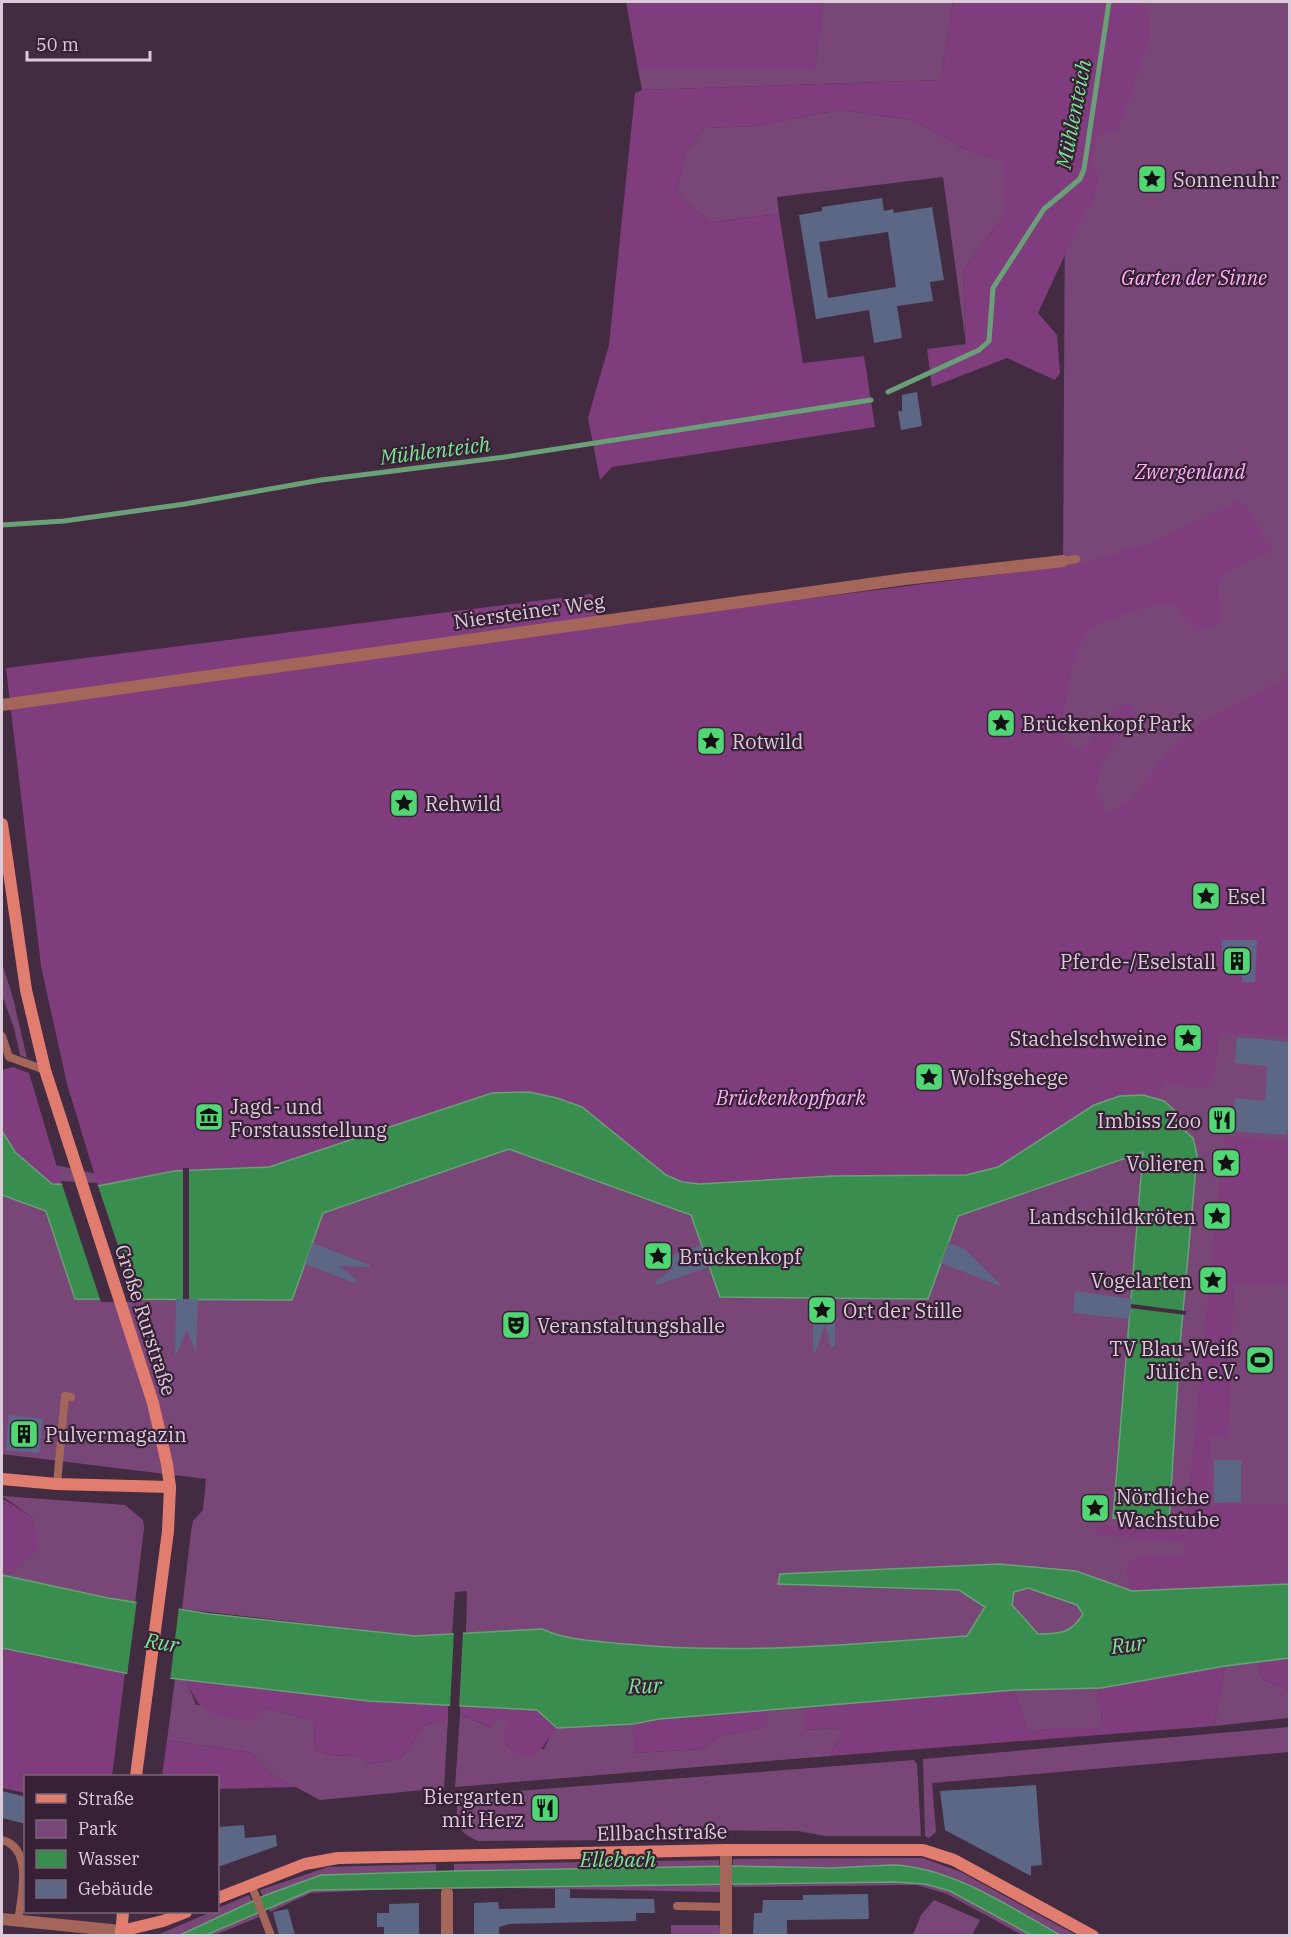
<svg xmlns="http://www.w3.org/2000/svg" width="1291" height="1937" font-family="'IBM Plex Serif',serif">
<style>
.green{fill:#794777}
.forest{fill:#803d7d}
.water{fill:#398d4e;stroke:#6aa078;stroke-width:1.5;fill-rule:evenodd}
.pier{fill:#432b41}
.lines{fill:none;stroke-linecap:round;stroke-linejoin:round}
.stream{stroke:#6aa078;stroke-width:5}
.building{fill:#5c6785;fill-rule:evenodd}
.lane{stroke:#a4655b;stroke-width:8}
.street{stroke:#a4655b;stroke-width:12}
.secondary{stroke:#e17d6f;stroke-width:12}
.labels{text-anchor:middle;dominant-baseline:central;stroke-width:4.5;stroke-linejoin:round;paint-order:stroke}
.poi-label{font-size:20px;fill:#dbcbd9;stroke:#382137;text-anchor:start}
.park-label{font-size:20px;font-style:italic;fill:#fcb0f6;stroke:#382137}
.street-label{font-size:20px;fill:#dbcbd9;stroke:#382137}
.water-label{font-size:21px;font-style:italic;fill:#79e690;stroke:#382137}
</style>
<rect width="100%" height="100%" fill="#432b41"/>
<g class="green">
<path d="M 823,2 L 953,2 L 941,80 L 642,90 L 638,69 L 815,69 Z"/>
<path d="M 1095,2 L 1289,2 L 1289,1558 L 1127,1573 L 1132,1591 L 1076,1571 L 1043,1568 L 779,1579 L 878,1588 L 960,1590 L 985,1607 L 967,1636 L 745,1651 L 649,1646 L 560,1637 L 542,1629 L 466,1633 L 467,1591 L 455,1592 L 452,1634 L 415,1636 L 182,1609 L 191,1531 L 193,1521 L 203,1510 L 206,1479 L 2,1454 L 2,1154 L 112,1177 L 1063,584 L 1065,191 Z"/>
<path d="M 839,110 L 913,120 L 969,151 L 1005,162 L 1005,214 L 963,271 L 966,344 L 943,177 L 777,197 L 779,214 L 710,222 L 676,194 L 685,153 L 704,128 L 756,126 Z"/>
<path d="M 2,963 L 13,998 L 27,1058 L 20,1055 L 14,1028 L 2,995 Z"/>
<path d="M 2,1496 L 125,1505 L 143,1520 L 144,1528 L 135,1603 L 7,1576 L 38,1549 L 32,1517 Z"/>
<path d="M 1028,1588 L 1077,1605 L 1083,1614 C 1072,1634 1059,1634 1038,1634 L 1012,1605 L 1014,1591 Z"/>
<path d="M 1262,1661 L 1258,1669 L 1264,1680 L 1289,1690 L 1289,1718 L 1214,1726 L 1225,1666 Z"/>
<path d="M 175,1679 L 186,1680 L 196,1705 L 266,1708 L 315,1721 L 314,1748 L 332,1756 L 355,1755 L 372,1764 L 402,1757 L 425,1725 L 448,1719 L 444,1788 L 320,1800 L 271,1774 L 252,1753 L 167,1740 Z"/>
<path d="M 1101,1688 L 1096,1700 L 1101,1704 L 1102,1728 L 1054,1728 L 1029,1733 L 1014,1690 Z"/>
<path d="M 805,1707 L 805,1730 L 837,1728 L 843,1733 L 843,1740 L 835,1744 L 830,1756 L 455,1787 L 460,1714 L 491,1728 L 493,1719 L 510,1718 L 505,1734 L 506,1746 L 544,1749 L 551,1734 L 557,1728 L 633,1724 L 635,1753 L 702,1749 L 722,1735 L 767,1727 L 766,1710 Z"/>
<path d="M 1289,1727 L 1289,1752 L 932,1783 L 936,1832 L 929,1838 L 925,1836 L 923,1759 Z"/>
<path d="M 914,1760 L 917,1764 L 921,1836 L 825,1836 L 798,1831 L 670,1830 L 634,1840 L 478,1841 C 454,1830 457,1822 457,1798 L 465,1795 Z"/>
<path d="M 923,1858 L 961,1872 L 1076,1935 L 1022,1935 L 947,1894 L 917,1885 L 733,1887 L 733,1859 Z"/>
<path d="M 719,1860 L 720,1892 L 454,1887 L 454,1864 Z"/>
<path d="M 436,1864 L 436,1887 L 311,1893 L 270,1912 L 260,1890 L 328,1867 Z"/>
<path d="M 249,1895 L 259,1917 L 215,1935 L 155,1936 L 211,1912 L 218,1912 L 218,1908 Z"/>
<path d="M 934,1900 L 980,1920 L 972,1935 L 913,1935 L 921,1915 Z"/>
<path d="M 671,1925 L 719,1925 L 722,1935 L 671,1935 Z"/>
</g>
<g class="forest">
<path d="M 626,2 L 823,2 L 815,69 L 638,69 Z"/>
<path d="M 953,2 L 1139,2 L 1149,11 L 1150,36 L 1119,128 L 1097,136 L 1092,161 L 1099,177 L 1093,202 L 1083,216 L 1038,313 L 1057,335 L 1060,373 L 1055,380 L 1007,358 L 932,387 L 927,349 L 966,344 L 963,271 L 1005,214 L 1004,162 L 969,151 L 913,120 L 839,110 L 756,126 L 704,128 L 685,153 L 676,194 L 710,222 L 779,214 L 803,363 L 864,356 L 875,427 L 612,467 L 600,480 L 588,418 L 609,345 L 635,93 L 642,90 L 941,80 Z"/>
<path d="M 1237,502 L 1245,504 L 1272,551 L 1225,572 L 1218,587 L 1220,623 L 1197,632 L 1171,601 C 1147,609 1118,614 1095,626 C 1071,639 1064,711 1061,736 L 1080,751 L 1114,711 L 1129,702 L 1136,716 L 1104,758 L 1095,792 L 1108,814 L 1135,796 L 1174,743 L 1211,717 L 1289,677 L 1289,1036 L 1219,1033 C 1214,1080 1220,1102 1164,1080 L 1156,1099 C 1097,1081 1046,1145 998,1167 C 962,1183 878,1175 836,1176 C 791,1177 745,1182 700,1184 L 682,1182 L 666,1175 L 582,1107 L 492,1093 L 269,1167 L 174,1171 L 98,1186 L 67,1084 L 41,966 L 6,668 L 592,594 L 602,625 L 1081,564 L 1156,541 Z"/>
<path d="M 13,1067 L 29,1073 L 62,1184 C 37,1184 12,1150 2,1131 C 0,1126 2,1079 2,1070 Z"/>
<path d="M 1224,1136 L 1289,1140 L 1289,1283 L 1234,1284 L 1229,1437 L 1209,1437 L 1212,1504 L 1289,1504 L 1289,1584 L 1132,1591 L 1127,1573 L 1130,1562 L 1143,1555 L 1183,1556 L 1184,1543 L 1097,1535 L 1096,1524 L 1185,1531 Z"/>
<path d="M 2,1498 L 32,1517 L 39,1549 L 7,1576 L 2,1575 Z"/>
<path d="M 2,1648 L 125,1673 L 112,1776 L 26,1776 L 25,1793 L 2,1788 Z"/>
<path d="M 1289,1658 L 1289,1690 L 1264,1680 L 1258,1669 L 1262,1661 Z"/>
<path d="M 1225,1666 L 1214,1726 L 830,1756 L 835,1744 L 843,1740 L 843,1733 L 836,1728 L 805,1730 L 805,1707 L 1014,1690 L 1029,1733 L 1054,1728 L 1102,1728 L 1101,1705 L 1096,1700 L 1101,1688 Z"/>
<path d="M 186,1680 L 369,1701 L 448,1705 L 448,1719 L 425,1725 L 402,1757 L 372,1764 L 355,1755 L 332,1756 L 314,1748 L 315,1721 L 266,1708 L 252,1721 C 213,1717 202,1718 186,1680 Z"/>
<path d="M 460,1706 L 537,1710 L 557,1728 C 545,1739 545,1752 528,1758 C 505,1752 498,1740 510,1718 L 493,1720 L 492,1728 L 460,1714 Z"/>
<path d="M 766,1710 L 768,1727 L 722,1735 L 702,1749 L 634,1753 L 633,1724 L 659,1719 Z"/>
<path d="M 167,1740 L 252,1753 L 271,1774 L 296,1787 L 218,1789 L 218,1776 L 162,1776 Z"/>
</g>
<g class="water">
<path d="M 529,1092 L 557,1098 L 582,1107 L 666,1175 L 682,1182 L 700,1184 L 833,1176 L 966,1175 L 998,1167 L 1094,1105 L 1120,1096 L 1143,1095 L 1164,1101 L 1174,1110 L 1178,1125 L 1193,1138 L 1197,1155 L 1180,1345 L 1169,1521 L 1113,1518 L 1143,1152 L 958,1216 L 928,1299 L 720,1297 L 691,1215 L 509,1149 L 323,1213 L 292,1300 L 75,1299 L 46,1211 L 2,1195 L 2,1131 L 15,1152 L 52,1184 L 98,1186 L 174,1171 L 269,1167 L 492,1093 Z"/>
<path d="M 1000,1564 L 1076,1571 L 1132,1591 L 1289,1584 L 1289,1658 L 1225,1666 L 1101,1688 L 1014,1690 L 659,1719 L 633,1724 L 557,1728 L 537,1710 L 369,1701 L 125,1673 L 2,1648 L 2,1575 L 108,1598 L 210,1614 L 415,1636 L 542,1629 C 568,1641 598,1641 626,1644 C 740,1655 853,1644 967,1636 L 985,1607 L 959,1590 L 778,1584 L 780,1574 ZM 1028,1588 L 1077,1605 L 1083,1614 C 1071,1634 1059,1634 1038,1634 L 1012,1605 L 1014,1592 Z"/>
<path d="M 893,1865 C 951,1867 1010,1907 1060,1935 L 1031,1935 L 950,1891 L 925,1884 L 893,1882 L 312,1890 L 206,1935 L 178,1936 L 266,1895 L 321,1875 L 455,1871 L 733,1866 L 831,1868 Z"/>
</g>
<g class="pier">
<rect x="183" y="1168" width="6" height="131"/>
<path d="M 61,1181 L 97,1183 L 137,1302 L 101,1302 Z"/>
<path d="M 1131,1304 L 1186,1311 L 1186,1315 L 1130,1308 Z"/>
<path d="M 137,1600 L 179,1606 L 170,1681 L 127,1676 Z"/>
<path d="M 454,1631 L 463,1631 L 459,1709 L 450,1708 Z"/>
</g>
<g class="lines">
<g class="stream">
<path d="M 888,392 L 979,350 L 989,341 L 993,288 L 1044,209 L 1080,179 L 1084,169 L 1109,2"/>
<path d="M 2,525 L 64,521 L 185,504 L 321,480 L 505,457 L 871,400"/>
</g>
</g>
<g class="building">
<path d="M 882,198 L 884,211 L 893,209 L 894,213 L 932,207 L 944,280 L 930,282 L 933,301 L 897,306 L 902,338 L 874,343 L 869,310 L 816,319 L 799,215 L 822,211 L 822,207 ZM 888,232 L 896,287 L 828,298 L 819,242 Z"/>
<path d="M 917,392 L 922,426 L 901,430 L 898,411 L 902,411 L 902,395 Z"/>
<path d="M 1222,940 L 1257,940 L 1255,982 L 1242,982 L 1242,962 L 1222,962 Z"/>
<path d="M 1237,1037 L 1290,1042 L 1290,1123 L 1286,1135 L 1233,1131 L 1233,1136 L 1223,1133 L 1218,1127 L 1222,1114 L 1234,1110 L 1235,1098 L 1265,1101 L 1267,1066 L 1235,1063 Z"/>
<path d="M 312,1243 L 370,1265 L 370,1267 L 339,1266 L 357,1280 L 355,1283 L 305,1264 Z"/>
<path d="M 948,1243 L 963,1248 L 1003,1287 L 941,1263 Z"/>
<path d="M 701,1245 L 709,1267 L 656,1285 L 655,1282 L 674,1268 L 642,1267 Z"/>
<path d="M 1075,1291 L 1132,1299 L 1129,1319 L 1073,1313 Z"/>
<path d="M 813,1298 L 835,1298 L 835,1346 L 831,1347 L 825,1324 L 816,1352 L 813,1351 Z"/>
<path d="M 176,1299 L 198,1299 L 196,1353 L 187,1330 L 175,1357 Z"/>
<path d="M 9,1415 L 43,1419 L 39,1453 L 6,1450 Z"/>
<path d="M 1214,1460 L 1241,1460 L 1241,1502 L 1214,1503 Z"/>
<path d="M 1036,1785 L 1042,1865 L 1031,1866 L 1031,1876 L 945,1830 L 940,1791 Z"/>
<path d="M 2,1791 L 26,1797 L 26,1824 L 2,1818 Z"/>
<path d="M 244,1825 L 245,1838 L 276,1835 L 277,1846 L 218,1867 L 219,1827 Z"/>
<path d="M 555,1889 L 570,1889 L 570,1898 L 654,1899 L 655,1913 L 636,1913 L 636,1921 L 509,1924 L 499,1927 L 499,1935 L 474,1935 L 474,1903 L 498,1902 L 499,1909 L 555,1908 Z"/>
<path d="M 868,1894 L 869,1919 L 787,1920 L 787,1935 L 753,1935 L 754,1913 L 762,1913 L 763,1900 L 803,1900 L 803,1895 Z"/>
<path d="M 419,1903 L 419,1935 L 384,1935 L 384,1927 L 377,1927 L 377,1913 L 389,1913 L 389,1904 Z"/>
<path d="M 288,1909 L 295,1935 L 279,1935 L 273,1912 Z"/>
</g>
<g class="lines">
<g class="lane">
<path d="M 1063,561 L 1076,559"/>
<path d="M 2,1036 L 9,1057 L 45,1070"/>
<path d="M 57,1484 L 65,1396 L 71,1397"/>
<path d="M 2,1840 C 34,1848 21,1898 18,1921"/>
<path d="M 251,1884 L 271,1936"/>
<path d="M 677,1906 L 726,1907"/>
</g>
<g class="street">
<path d="M 2,705 L 905,579 L 1063,561"/>
<path d="M 447,1893 L 447,1936"/>
<path d="M 2,1919 L 121,1931"/>
<path d="M 726,1936 L 726,1850"/>
</g>
<g class="secondary">
<path d="M 2,824 L 26,990 L 45,1070 L 153,1403 L 167,1464 L 170,1487 L 168,1531 L 136,1776"/>
<path d="M 2,1479 L 57,1484 L 170,1487"/>
<path d="M 218,1898 L 305,1864 L 338,1858 L 726,1850 L 923,1850 L 954,1860 L 1093,1936"/>
<path d="M 121,1931 L 163,1921 L 186,1912"/>
<path d="M 121,1936 L 123,1912"/>
</g>
</g>
<defs>
<g id="sight-square" transform="scale(1.5)"><rect x="-9" y="-9" width="18" height="18" rx="4" fill="#51d674" stroke="#382137"/><path d="M0-6L1.8-2.2L6-1.7L2.9 1.2L3.7 5.4L0 3.3L-3.7 5.4L-2.9 1.2L-6-1.7L-1.8-2.2Z" fill="#111"/></g>
<g id="building-square" transform="scale(1.5)"><rect x="-9" y="-9" width="18" height="18" rx="4" fill="#51d674" stroke="#382137"/><path d="M-4-6H4V6H1V3H-1V6H-4ZM-2.5-4.3h1.7v1.8h-1.7ZM.8-4.3h1.7v1.8H.8ZM-2.5-1h1.7V.8h-1.7ZM.8-1h1.7V.8H.8Z" fill="#111"/></g>
<g id="museum-square" transform="scale(1.5)"><rect x="-9" y="-9" width="18" height="18" rx="4" fill="#51d674" stroke="#382137"/><path d="M0-6L6-3V-2H-6V-3ZM-5-1h2V3h-2ZM-1-1h2V3h-2ZM3-1h2V3H3ZM-6 4H6V6H-6Z" fill="#111"/></g>
<g id="restaurant-square" transform="scale(1.5)"><rect x="-9" y="-9" width="18" height="18" rx="4" fill="#51d674" stroke="#382137"/><path d="M-5-6h1v4h1v-4h1v4h1v-4h1v5L-1.5 .5V6h-2V.5L-5-1ZM5-6V6H3V1.5H1.5Q1.5-4 5-6Z" fill="#111"/></g>
<g id="theatre-square" transform="scale(1.5)"><rect x="-9" y="-9" width="18" height="18" rx="4" fill="#51d674" stroke="#382137"/><path d="M-5-5.5Q0-4 5-5.5V0Q5 5 0 6Q-5 5-5 0ZM-3.3-2.5H-1v1.5H-3.3ZM1-2.5H3.3v1.5H1ZM-2.8 1Q0 5.5 2.8 1Z" fill="#111"/></g>
<g id="stadium-square" transform="scale(1.5)"><rect x="-9" y="-9" width="18" height="18" rx="4" fill="#51d674" stroke="#382137"/><path d="M0-5a6.5 5 0 1 0 0 10a6.5 5 0 1 0 0-10ZM-3.5-1.8h7v3.6h-7Z" fill="#111"/></g>
</defs>
<g fill-rule="evenodd">
<use href="#sight-square" x="1152" y="179"/>
<use href="#sight-square" x="1001" y="723"/>
<use href="#sight-square" x="711" y="741"/>
<use href="#sight-square" x="404" y="803"/>
<use href="#sight-square" x="1206" y="896"/>
<use href="#building-square" x="1237" y="961"/>
<use href="#sight-square" x="1188" y="1038"/>
<use href="#sight-square" x="929" y="1077"/>
<use href="#museum-square" x="209" y="1117"/>
<use href="#restaurant-square" x="1222" y="1120"/>
<use href="#sight-square" x="1226" y="1163"/>
<use href="#sight-square" x="1217" y="1216"/>
<use href="#sight-square" x="658" y="1256"/>
<use href="#sight-square" x="1213" y="1280"/>
<use href="#sight-square" x="822" y="1310"/>
<use href="#theatre-square" x="516" y="1325"/>
<use href="#stadium-square" x="1260" y="1360"/>
<use href="#building-square" x="24" y="1434"/>
<use href="#sight-square" x="1095" y="1508"/>
<use href="#restaurant-square" x="545" y="1808"/>
</g>
<g class="labels">
<g class="poi-label">
<text x="1173" y="179">Sonnenuhr</text>
<text x="1022" y="723">Brückenkopf Park</text>
<text x="732" y="741">Rotwild</text>
<text x="425" y="803">Rehwild</text>
<text x="1227" y="896">Esel</text>
<text x="1216" y="961" text-anchor="end">Pferde-/Eselstall</text>
<text x="1167" y="1038" text-anchor="end">Stachelschweine</text>
<text x="950" y="1077">Wolfsgehege</text>
<text x="230" y="1106">Jagd- und<tspan x="230" dy="23">Forstausstellung</tspan></text>
<text x="1201" y="1120" text-anchor="end">Imbiss Zoo</text>
<text x="1205" y="1163" text-anchor="end">Volieren</text>
<text x="1196" y="1216" text-anchor="end">Landschildkröten</text>
<text x="679" y="1256">Brückenkopf</text>
<text x="1192" y="1280" text-anchor="end">Vogelarten</text>
<text x="843" y="1310">Ort der Stille</text>
<text x="537" y="1325">Veranstaltungshalle</text>
<text x="1239" y="1348" text-anchor="end">TV Blau-Weiß<tspan x="1239" dy="23">Jülich e.V.</tspan></text>
<text x="45" y="1434">Pulvermagazin</text>
<text x="1116" y="1496">Nördliche<tspan x="1116" dy="23">Wachstube</tspan></text>
<text x="524" y="1796" text-anchor="end">Biergarten<tspan x="524" dy="23">mit Herz</tspan></text>
</g>
<g class="park-label">
<text x="1194" y="277">Garten der Sinne</text>
<text x="1190" y="471">Zwergenland</text>
<text x="791" y="1097">Brückenkopfpark</text>
</g>
<g class="street-label">
<text transform="translate(529 611) rotate(-8)">Niersteiner Weg</text>
<text transform="translate(146 1320) rotate(72)">Große Rurstraße</text>
<text transform="translate(662 1832) rotate(-1)">Ellbachstraße</text>
</g>
<g class="water-label">
<text transform="translate(1073 114) rotate(-79)">Mühlenteich</text>
<text transform="translate(435 450) rotate(-7)">Mühlenteich</text>
<text transform="translate(162 1642) rotate(9)">Rur</text>
<text transform="translate(1128 1644) rotate(-7)">Rur</text>
<text transform="translate(645 1685) rotate(-2)">Rur</text>
<text x="618" y="1859">Ellebach</text>
</g>
</g>
<rect width="1291" height="1937" fill="none" stroke="#dbcbd9" stroke-width="6"/>
<rect x="24" y="1775" width="195" height="138" fill="#382137" stroke="#796578" stroke-width="1.5"/>
<rect x="36" y="1794" width="30" height="9" fill="#e17d6f" stroke="#796578" stroke-width="1.5"/>
<text x="78" y="1805" font-size="18" fill="#dbcbd9">Straße</text>
<rect x="36" y="1820" width="30" height="18" fill="#794777" stroke="#796578" stroke-width="1.5"/>
<text x="78" y="1835" font-size="18" fill="#dbcbd9">Park</text>
<rect x="36" y="1850" width="30" height="18" fill="#398d4e" stroke="#796578" stroke-width="1.5"/>
<text x="78" y="1865" font-size="18" fill="#dbcbd9">Wasser</text>
<rect x="36" y="1880" width="30" height="18" fill="#5c6785" stroke="#796578" stroke-width="1.5"/>
<text x="78" y="1895" font-size="18" fill="#dbcbd9">Gebäude</text>
<path d="M27 51v9h123v-9" fill="none" stroke="#dbcbd9" stroke-width="3"/>
<text x="36" y="51" font-size="18" fill="#dbcbd9" stroke="#382137" stroke-width="4.5" paint-order="stroke">50 m</text>
</svg>
